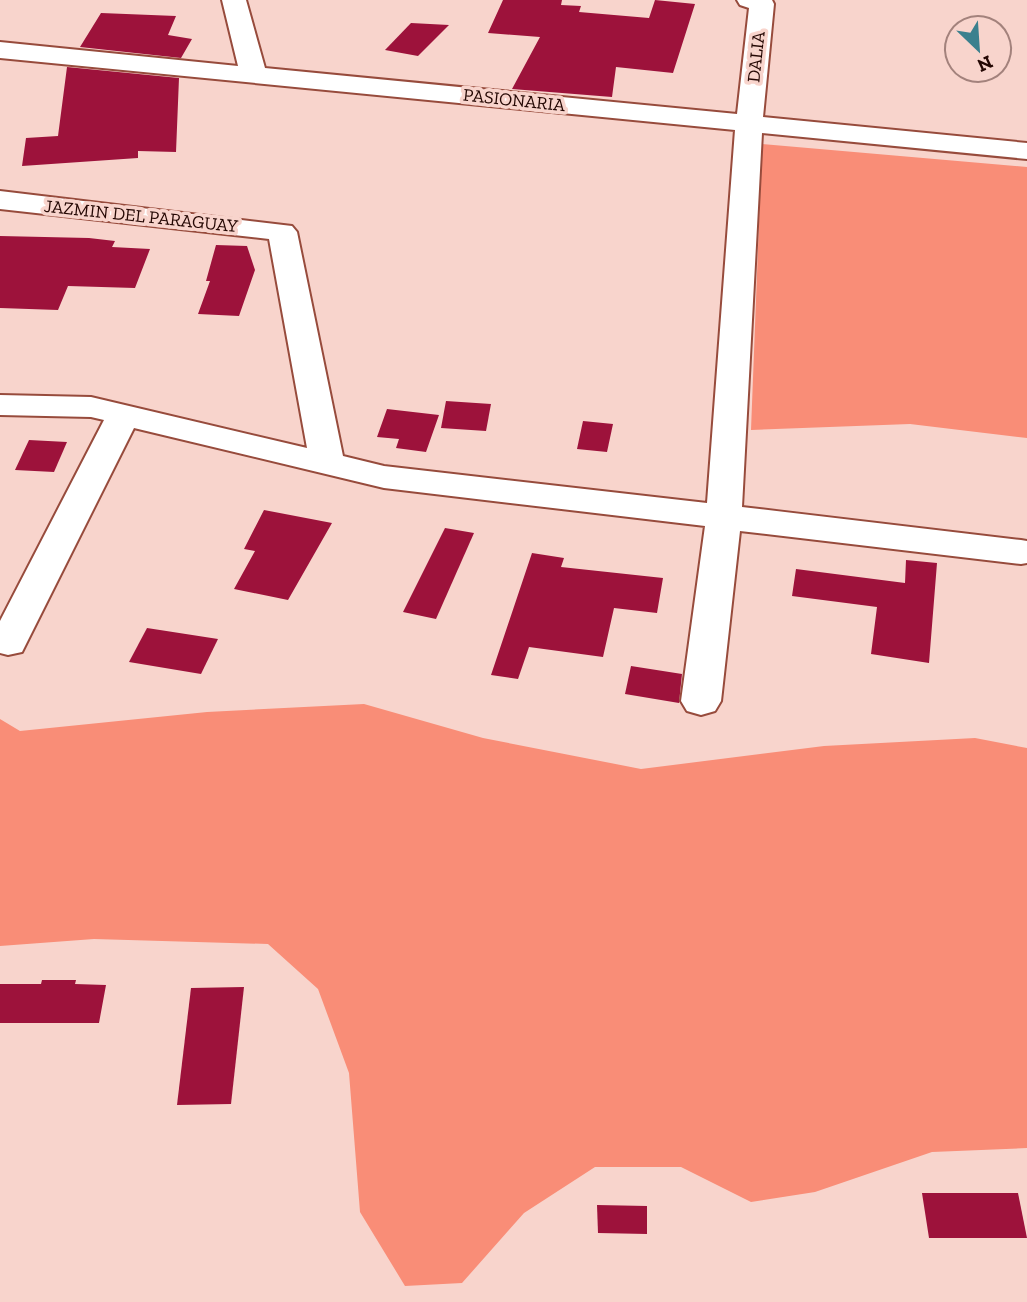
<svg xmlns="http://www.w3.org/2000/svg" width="1027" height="1302" font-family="'Zilla Slab',serif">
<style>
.forest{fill:#f98d77}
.building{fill:#9d123b}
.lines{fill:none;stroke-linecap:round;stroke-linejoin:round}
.street-casing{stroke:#974b3c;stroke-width:4}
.street{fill:#fff;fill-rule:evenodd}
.labels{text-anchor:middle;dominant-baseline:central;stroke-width:7;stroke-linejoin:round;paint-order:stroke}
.far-street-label{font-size:18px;fill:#240703;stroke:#f8d4cc}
</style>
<rect width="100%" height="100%" fill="#f8d4cc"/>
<g class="forest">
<path d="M 762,144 L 1027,167 L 1027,438 L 910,424 L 751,430 Z"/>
<path d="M 364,704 L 483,738 L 641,769 L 824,746 L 975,738 L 1027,748 L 1027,1148 L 932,1152 L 815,1192 L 751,1202 L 681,1167 L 595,1167 L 524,1213 L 462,1283 L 405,1286 L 360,1212 L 349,1073 L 318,989 L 268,944 L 94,939 L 0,946 L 0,719 L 20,731 L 207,712 Z"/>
</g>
<g class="building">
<path d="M 503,0 L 562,0 L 561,5 L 581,6 L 579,12 L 649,18 L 655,0 L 695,4 L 673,73 L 616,67 L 612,97 L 512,89 L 540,37 L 488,33 Z"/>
<path d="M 101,13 L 176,16 L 168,35 L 192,39 L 181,58 L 80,47 Z"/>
<path d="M 411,23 L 449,25 L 418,56 L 385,50 Z"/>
<path d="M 67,67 L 179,78 L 176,152 L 138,151 L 138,158 L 22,166 L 26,138 L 58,136 Z"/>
<path d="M 0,236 L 89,238 L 115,241 L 112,247 L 150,249 L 135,288 L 68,286 L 58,310 L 0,308 Z"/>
<path d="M 216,245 L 247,246 L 255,270 L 239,316 L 198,314 L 210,281 L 206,281 Z"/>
<path d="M 446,401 L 491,404 L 486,431 L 441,428 Z"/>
<path d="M 387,409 L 439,415 L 426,452 L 396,448 L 399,439 L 377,437 Z"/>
<path d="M 583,421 L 613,424 L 607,452 L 577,449 Z"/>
<path d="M 29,440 L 67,442 L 54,472 L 15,470 Z"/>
<path d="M 264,510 L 332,523 L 288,600 L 234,589 L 255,551 L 244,549 Z"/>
<path d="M 445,528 L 474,533 L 436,619 L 403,612 Z"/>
<path d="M 532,553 L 564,558 L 561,567 L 663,578 L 657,613 L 614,608 L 603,657 L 529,647 L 518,679 L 491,675 Z"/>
<path d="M 906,560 L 937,563 L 929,663 L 871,654 L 877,607 L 792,596 L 796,569 L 905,583 Z"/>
<path d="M 147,628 L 218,639 L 201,674 L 129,662 Z"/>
<path d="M 631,666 L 682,674 L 679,703 L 625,694 Z"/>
<path d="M 42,980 L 76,980 L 75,984 L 106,985 L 99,1023 L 0,1023 L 0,984 L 41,984 Z"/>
<path d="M 244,987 L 231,1104 L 177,1105 L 191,988 Z"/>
<path d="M 922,1193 L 1018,1193 L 1027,1238 L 929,1238 Z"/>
<path d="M 597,1205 L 647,1206 L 647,1234 L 598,1233 Z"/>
</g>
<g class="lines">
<g class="street-casing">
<path id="street" d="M 222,0 L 246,0 L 265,68 L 737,114 L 749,8 L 740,5 L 737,0 L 772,0 L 774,4 L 763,117 L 1027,143 L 1027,159 L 762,133 L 742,507 L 1021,540 L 1027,541 L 1027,563 L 1021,564 L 740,531 L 721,701 L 715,711 L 701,715 L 687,711 L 681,701 L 705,526 L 384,488 L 134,428 L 22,652 L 8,655 L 0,653 L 0,621 L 104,420 L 91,417 L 0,415 L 0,395 L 91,397 L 307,448 L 269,239 L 0,209 L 0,191 L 292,226 L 297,232 L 343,456 L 384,466 L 707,503 L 735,130 L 0,58 L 0,42 L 238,66 Z"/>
</g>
<use href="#street" class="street"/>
</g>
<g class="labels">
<g class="far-street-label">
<text transform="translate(756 57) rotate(-84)">DALIA</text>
<text transform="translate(514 100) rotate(6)">PASIONARIA</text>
<text transform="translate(141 216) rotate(6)">JAZMIN DEL PARAGUAY</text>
</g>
</g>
<g transform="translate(978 49) rotate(155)"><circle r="33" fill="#f8d4cc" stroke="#a3827c" stroke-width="2"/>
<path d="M0-5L12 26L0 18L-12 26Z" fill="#3b808e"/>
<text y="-10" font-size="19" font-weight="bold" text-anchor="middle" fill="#240703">N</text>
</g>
</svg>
